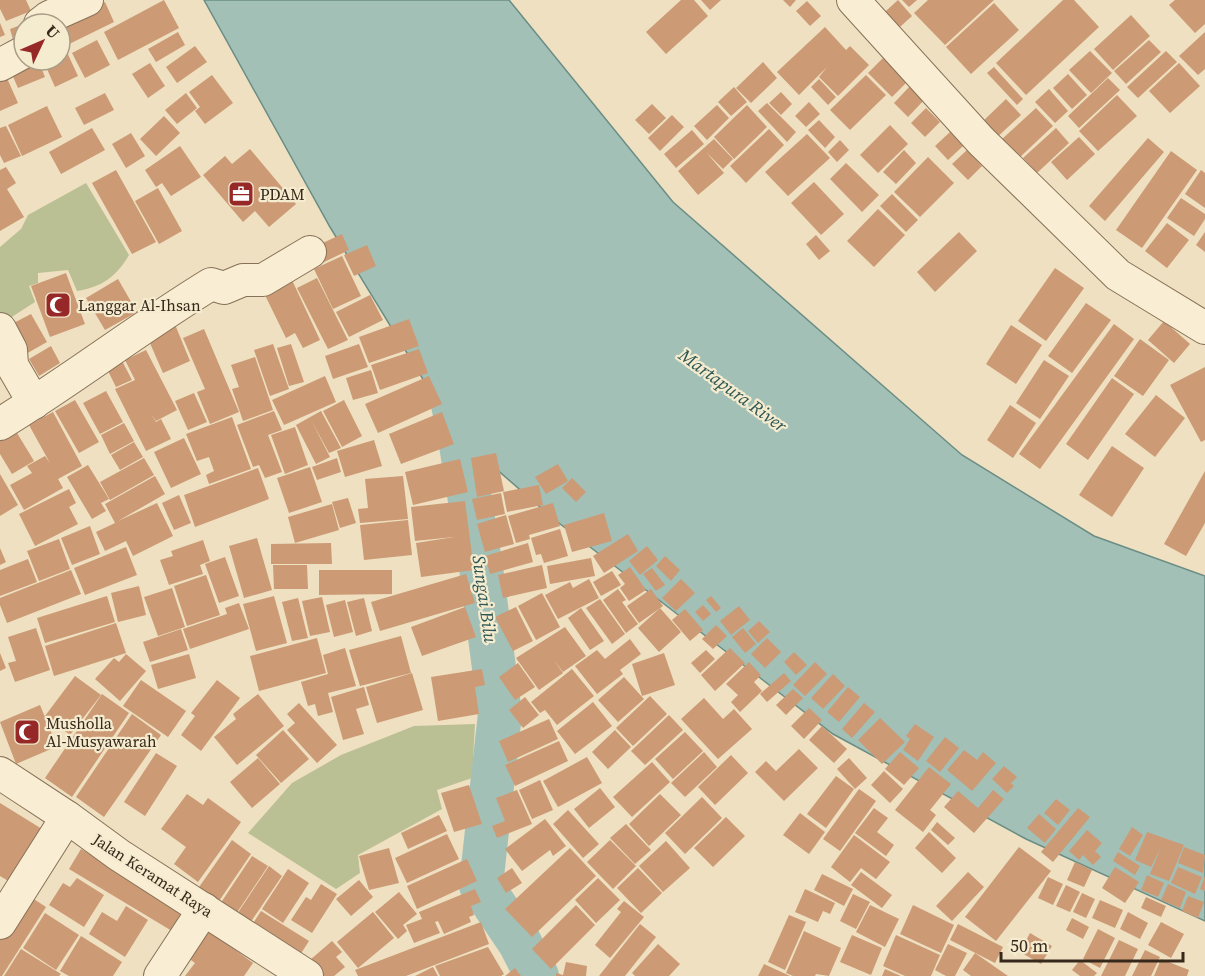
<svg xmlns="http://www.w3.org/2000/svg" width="1205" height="976" font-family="'Source Serif 4',serif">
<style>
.cemetery{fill:#bac093}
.water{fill:#a3c0b7;stroke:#6a8d85;stroke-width:1.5}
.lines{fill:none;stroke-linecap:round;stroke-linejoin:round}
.river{stroke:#a3c0b7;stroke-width:44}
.building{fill:#cc9a75}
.minor-casing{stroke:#877158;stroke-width:34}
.minor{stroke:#f9eed3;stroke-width:32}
.labels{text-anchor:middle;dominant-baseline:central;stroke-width:4.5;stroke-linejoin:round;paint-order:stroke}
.poi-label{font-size:16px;fill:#36291c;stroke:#f5ebcf;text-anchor:start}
.street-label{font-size:16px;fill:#36291c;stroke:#f5ebcf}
.water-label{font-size:18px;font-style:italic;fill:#2b5654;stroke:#f5ebcf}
</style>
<rect width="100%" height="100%" fill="#eee0c0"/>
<g class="cemetery">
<path d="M 86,183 L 129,255 C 116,277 102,287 77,291 L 68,270 L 38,273 L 38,283 L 29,286 L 35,302 L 4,322 L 0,315 L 0,247 L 21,229 L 28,215 Z"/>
<path d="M 475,724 L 472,778 L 437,790 L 442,809 L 358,855 L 360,873 L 336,889 L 248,833 L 292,783 L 341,755 L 414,726 Z"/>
</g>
<path class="water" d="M 204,0 L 509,0 L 673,202 L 962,455 L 1094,536 L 1205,576 L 1205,921 L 1026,839 L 833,734 L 555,520 L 457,435 L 330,227 Z"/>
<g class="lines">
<path class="river" d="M 448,379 L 461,445 L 481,568 L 500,714 L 481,885 L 520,943 L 537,976"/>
</g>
<g class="building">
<path d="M 0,0 L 26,0 L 31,11 L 6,21 L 0,9 Z"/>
<path d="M 164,0 L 179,28 L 118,60 L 104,32 Z"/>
<path d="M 681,0 L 694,0 L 708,16 L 666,54 L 646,32 Z"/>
<path d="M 701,0 L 721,0 L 710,10 Z"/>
<path d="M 783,0 L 796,0 L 790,7 Z"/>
<path d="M 898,0 L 912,16 L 891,35 L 877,19 Z"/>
<path d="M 902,0 L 917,0 L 909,7 Z"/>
<path d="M 928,0 L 994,0 L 945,45 L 914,13 Z"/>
<path d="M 1063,0 L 1074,0 L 1099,27 L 1026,95 L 996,63 Z"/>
<path d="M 1175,0 L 1205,0 L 1205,24 L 1195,33 L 1169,5 Z"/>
<path d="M 807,1 L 821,16 L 810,26 L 796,11 Z"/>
<path d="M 105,2 L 114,22 L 61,48 L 60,23 Z"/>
<path d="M 994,3 L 1019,30 L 971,74 L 946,47 Z"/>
<path d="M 1131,15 L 1150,36 L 1113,70 L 1094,49 Z"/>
<path d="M 0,23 L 5,35 L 0,37 Z"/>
<path d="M 21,25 L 24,33 L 24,47 L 16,50 L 10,29 Z"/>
<path d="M 825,27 L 846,50 L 850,46 L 869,65 L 838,96 L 819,77 L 827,67 L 799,95 L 777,72 Z"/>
<path d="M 178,32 L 185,45 L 156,62 L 148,49 Z"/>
<path d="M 1205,32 L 1205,69 L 1198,75 L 1179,56 Z"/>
<path d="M 97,40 L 110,65 L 85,78 L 72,53 Z"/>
<path d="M 1149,40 L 1161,52 L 1126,84 L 1114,71 Z"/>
<path d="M 195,46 L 207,62 L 177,83 L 166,67 Z"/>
<path d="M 65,48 L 78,76 L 55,87 L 43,60 L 60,60 L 60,51 Z"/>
<path d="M 1090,51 L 1112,73 L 1091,93 L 1069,70 Z"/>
<path d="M 1166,51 L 1177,62 L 1138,98 L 1127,87 Z"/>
<path d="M 883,58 L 907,82 L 892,97 L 868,73 Z"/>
<path d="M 24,60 L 38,60 L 45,77 L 18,88 L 7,63 Z"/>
<path d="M 763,62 L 777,78 L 751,103 L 736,88 Z"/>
<path d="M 150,63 L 165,86 L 148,98 L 132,74 Z"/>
<path d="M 1179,63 L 1200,86 L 1170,113 L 1149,91 Z"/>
<path d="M 994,67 L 1023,99 L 1017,105 L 987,73 Z"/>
<path d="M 3,69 L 18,103 L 0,111 L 0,71 Z"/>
<path d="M 1068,74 L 1087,95 L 1072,109 L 1053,88 Z"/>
<path d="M 212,75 L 233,103 L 205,124 L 195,111 L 200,107 L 189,92 Z"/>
<path d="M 866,75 L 886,95 L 850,130 L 830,110 Z"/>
<path d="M 1108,78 L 1120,90 L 1079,128 L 1068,116 Z"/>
<path d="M 819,79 L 836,97 L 828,105 L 811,87 Z"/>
<path d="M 911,85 L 925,99 L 908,117 L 894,103 Z"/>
<path d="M 734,87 L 747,102 L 731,116 L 718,102 Z"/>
<path d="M 1049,89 L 1068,111 L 1055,123 L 1035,102 Z"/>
<path d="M 781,92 L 792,104 L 781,115 L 769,103 Z"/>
<path d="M 105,93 L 114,110 L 84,125 L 75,108 Z"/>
<path d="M 186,93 L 197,108 L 177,124 L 165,110 Z"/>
<path d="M 1117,95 L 1137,116 L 1098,151 L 1079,131 Z"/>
<path d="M 1006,99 L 1021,115 L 994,140 L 980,124 Z"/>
<path d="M 809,102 L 820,114 L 806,127 L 795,116 Z"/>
<path d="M 767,103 L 796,132 L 787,142 L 758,111 Z"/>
<path d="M 652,104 L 666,118 L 649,134 L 635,120 Z"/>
<path d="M 717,105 L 729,118 L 707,140 L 694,126 Z"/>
<path d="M 747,105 L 767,127 L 734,159 L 714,137 Z"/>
<path d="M 47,106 L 62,137 L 22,156 L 8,125 Z"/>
<path d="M 926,108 L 940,122 L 925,137 L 911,123 Z"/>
<path d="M 1036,108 L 1053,126 L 1018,159 L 1001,140 Z"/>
<path d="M 672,115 L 684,127 L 660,151 L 648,138 Z"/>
<path d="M 164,116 L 180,133 L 156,156 L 140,139 Z"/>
<path d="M 819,120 L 835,137 L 825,148 L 808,130 Z"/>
<path d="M 890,125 L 908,144 L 878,173 L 860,155 Z"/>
<path d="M 6,126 L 21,156 L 4,163 L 0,155 L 0,128 Z"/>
<path d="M 92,128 L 105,150 L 61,174 L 49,152 Z"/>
<path d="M 1056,128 L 1069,143 L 1037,173 L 1023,158 Z"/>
<path d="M 769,129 L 784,145 L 746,183 L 730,166 Z"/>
<path d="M 692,130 L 704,144 L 676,168 L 664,154 Z"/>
<path d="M 950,132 L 963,146 L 948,160 L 935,146 Z"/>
<path d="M 131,133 L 145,156 L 126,168 L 112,144 Z"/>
<path d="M 807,134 L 830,158 L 788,196 L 765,172 Z"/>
<path d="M 1079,137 L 1095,154 L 1067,180 L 1051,162 Z"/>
<path d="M 1148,138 L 1164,152 L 1105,221 L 1089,206 Z"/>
<path d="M 714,139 L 733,159 L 723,169 L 706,152 L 724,173 L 698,195 L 678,171 Z"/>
<path d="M 840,140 L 849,150 L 837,162 L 828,152 Z"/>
<path d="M 180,146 L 201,177 L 171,196 L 162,183 L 156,187 L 145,170 Z"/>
<path d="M 250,149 L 296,204 L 269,227 L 255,211 L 243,222 L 203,175 L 225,156 L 232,164 Z"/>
<path d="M 904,150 L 916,163 L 896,184 L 883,172 Z"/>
<path d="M 967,150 L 982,166 L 968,180 L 952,164 Z"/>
<path d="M 1171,151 L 1197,170 L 1142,248 L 1116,230 Z"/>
<path d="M 928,157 L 954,183 L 920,217 L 894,192 Z"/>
<path d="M 846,163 L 879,195 L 862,212 L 830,179 Z"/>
<path d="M 6,167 L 16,183 L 7,189 L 24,217 L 0,231 L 0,170 Z"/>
<path d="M 116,170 L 156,242 L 132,254 L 92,183 Z"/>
<path d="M 1201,170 L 1205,173 L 1205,208 L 1185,194 Z"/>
<path d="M 814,182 L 844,214 L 821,235 L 791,203 Z"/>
<path d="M 158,188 L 182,231 L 159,244 L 135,201 Z"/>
<path d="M 892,194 L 918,220 L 906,232 L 880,206 Z"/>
<path d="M 1181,198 L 1205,214 L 1205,219 L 1194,236 L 1167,218 Z"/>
<path d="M 878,209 L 905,235 L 874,267 L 847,241 Z"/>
<path d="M 1167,223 L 1189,240 L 1167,268 L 1145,251 Z"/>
<path d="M 959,232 L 977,251 L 935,292 L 917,272 Z"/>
<path d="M 1205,232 L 1205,252 L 1196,245 Z"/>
<path d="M 342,234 L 349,250 L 318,265 L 310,249 Z"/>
<path d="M 816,235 L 830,251 L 819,260 L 806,244 Z"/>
<path d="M 367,245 L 376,266 L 354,276 L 344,255 Z"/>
<path d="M 342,256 L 361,296 L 333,309 L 314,269 Z"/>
<path d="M 1055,268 L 1084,288 L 1046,341 L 1018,321 Z"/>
<path d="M 66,273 L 85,324 L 50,337 L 31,286 Z"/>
<path d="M 291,278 L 320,340 L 303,348 L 295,333 L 286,338 L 263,291 Z"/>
<path d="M 317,278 L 348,340 L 328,349 L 297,288 Z"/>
<path d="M 118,279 L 137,312 L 105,330 L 86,298 Z"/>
<path d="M 370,295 L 383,320 L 349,337 L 336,312 Z"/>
<path d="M 1086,303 L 1111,320 L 1072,373 L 1048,356 Z"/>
<path d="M 31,314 L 47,342 L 24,355 L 8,326 Z"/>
<path d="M 409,319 L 419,346 L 369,363 L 359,337 Z"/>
<path d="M 1164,321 L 1190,344 L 1174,363 L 1148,340 Z"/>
<path d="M 174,322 L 190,361 L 163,373 L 146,334 Z"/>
<path d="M 1114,324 L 1134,339 L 1040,469 L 1019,454 Z"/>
<path d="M 1011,325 L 1042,345 L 1016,384 L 986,364 Z"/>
<path d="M 204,329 L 239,412 L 210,424 L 197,392 L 205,389 L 183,338 Z"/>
<path d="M 1140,339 L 1169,360 L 1143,396 L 1114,376 Z"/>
<path d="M 273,344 L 289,389 L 270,396 L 254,350 Z"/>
<path d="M 291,344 L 304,382 L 289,386 L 277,348 Z"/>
<path d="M 359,344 L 368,367 L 333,379 L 325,356 Z"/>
<path d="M 51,346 L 60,363 L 39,376 L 29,359 Z"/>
<path d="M 419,349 L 428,373 L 380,390 L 371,365 Z"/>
<path d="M 146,350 L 177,410 L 156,421 L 151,414 L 156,422 L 161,419 L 171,439 L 146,451 L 115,389 L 135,380 L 125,360 Z"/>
<path d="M 118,353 L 132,380 L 116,387 L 103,361 Z"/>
<path d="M 255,357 L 273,410 L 243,421 L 232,389 L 239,387 L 231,365 Z"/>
<path d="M 1044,360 L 1069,376 L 1040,419 L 1016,403 Z"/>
<path d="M 1205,367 L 1205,440 L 1201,442 L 1170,385 Z"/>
<path d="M 371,370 L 378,393 L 353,400 L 346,378 Z"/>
<path d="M 325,376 L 336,402 L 284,425 L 272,400 Z"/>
<path d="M 429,376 L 442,404 L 378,433 L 365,404 Z"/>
<path d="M 1112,378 L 1134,394 L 1088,460 L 1066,444 Z"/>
<path d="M 106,391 L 123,422 L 100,434 L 83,403 Z"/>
<path d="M 194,393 L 207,422 L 188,430 L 175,401 Z"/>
<path d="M 1156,395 L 1185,418 L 1155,457 L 1125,434 Z"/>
<path d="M 75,400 L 99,442 L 79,453 L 55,411 Z"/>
<path d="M 344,400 L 362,436 L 342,447 L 323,411 Z"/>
<path d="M 1010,405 L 1036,423 L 1013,458 L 987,440 Z"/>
<path d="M 274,411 L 282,430 L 268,435 L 282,472 L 265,478 L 259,465 L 253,467 L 237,425 Z"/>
<path d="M 321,411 L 341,448 L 329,453 L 311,420 L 330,457 L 316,464 L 296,425 Z"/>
<path d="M 53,412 L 82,466 L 58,479 L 63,488 L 24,510 L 10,485 L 32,473 L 27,466 L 45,456 L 50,463 L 29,425 Z"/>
<path d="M 442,412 L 454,444 L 401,464 L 389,434 Z"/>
<path d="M 232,417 L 251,469 L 209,484 L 206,475 L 214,471 L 209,457 L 197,461 L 186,434 Z"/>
<path d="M 124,423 L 134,441 L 110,454 L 101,435 Z"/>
<path d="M 295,427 L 308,465 L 285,474 L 271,435 Z"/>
<path d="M 14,428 L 34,461 L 12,474 L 0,454 L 0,436 Z"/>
<path d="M 184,438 L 201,474 L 171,488 L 154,452 Z"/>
<path d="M 374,440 L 382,466 L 345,477 L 337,451 Z"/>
<path d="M 134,442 L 143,457 L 120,470 L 111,455 Z"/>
<path d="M 1112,446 L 1144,468 L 1112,517 L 1079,495 Z"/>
<path d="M 496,453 L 504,491 L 477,497 L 471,458 Z"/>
<path d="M 144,458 L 154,475 L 110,500 L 100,482 Z"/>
<path d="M 337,458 L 341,472 L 317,480 L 312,467 Z"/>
<path d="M 460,459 L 468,492 L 413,505 L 405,472 Z"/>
<path d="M 558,464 L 568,481 L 546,494 L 535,477 Z"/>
<path d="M 88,465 L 109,499 L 101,503 L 106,511 L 92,519 L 67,477 Z"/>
<path d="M 310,467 L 322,502 L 289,513 L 277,478 Z"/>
<path d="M 258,468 L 269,499 L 195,527 L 184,495 Z"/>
<path d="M 1205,471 L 1205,523 L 1186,556 L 1164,544 Z"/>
<path d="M 0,474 L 18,505 L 0,516 Z"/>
<path d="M 155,476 L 165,494 L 118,521 L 157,503 L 173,536 L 133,556 L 126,541 L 105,551 L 96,532 L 115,523 L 105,504 Z"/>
<path d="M 403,476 L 408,519 L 360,523 L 358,509 L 368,508 L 365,479 Z"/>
<path d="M 572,478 L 586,492 L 576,502 L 562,488 Z"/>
<path d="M 539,485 L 543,505 L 507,512 L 503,492 Z"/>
<path d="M 69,489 L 76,503 L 69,507 L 78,524 L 35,546 L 19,514 Z"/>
<path d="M 501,493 L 505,514 L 477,520 L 472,499 Z"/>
<path d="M 179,495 L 191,523 L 174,530 L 162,503 Z"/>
<path d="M 348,498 L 356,523 L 340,528 L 332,502 Z"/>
<path d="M 465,501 L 474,570 L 421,577 L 416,543 L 454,537 L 415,541 L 411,507 Z"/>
<path d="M 553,503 L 560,526 L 529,535 L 530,539 L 516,543 L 508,516 Z"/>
<path d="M 332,504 L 339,530 L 295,543 L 288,517 Z"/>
<path d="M 604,513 L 612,541 L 572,552 L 564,525 Z"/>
<path d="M 506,515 L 514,544 L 485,552 L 477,524 Z"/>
<path d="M 408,520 L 412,555 L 364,560 L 360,525 Z"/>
<path d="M 90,526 L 100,554 L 72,565 L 61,538 Z"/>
<path d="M 560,529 L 568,556 L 544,563 L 541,554 L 536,555 L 531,538 Z"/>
<path d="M 628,534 L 638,551 L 604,573 L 593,556 Z"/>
<path d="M 257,538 L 272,590 L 244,598 L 229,546 Z"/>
<path d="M 59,539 L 70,569 L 39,581 L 27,551 Z"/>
<path d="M 203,540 L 210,561 L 200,565 L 203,574 L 169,585 L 160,560 L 173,556 L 171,551 Z"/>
<path d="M 331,543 L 332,564 L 271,564 L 271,544 Z"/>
<path d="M 528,543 L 533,562 L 490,574 L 485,556 Z"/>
<path d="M 647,546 L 658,560 L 640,575 L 629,561 Z"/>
<path d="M 126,547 L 137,575 L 85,595 L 74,568 Z"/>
<path d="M 0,548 L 6,562 L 0,565 Z"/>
<path d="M 665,556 L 680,570 L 671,581 L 656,566 Z"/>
<path d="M 225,557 L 239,596 L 219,603 L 205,564 Z"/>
<path d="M 591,558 L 595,576 L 550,584 L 547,566 Z"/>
<path d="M 28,559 L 37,582 L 0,596 L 0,570 Z"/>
<path d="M 273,565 L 307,565 L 308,589 L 274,589 Z"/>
<path d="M 542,565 L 547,588 L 503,598 L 498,575 Z"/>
<path d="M 630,567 L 646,590 L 629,601 L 620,588 L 625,584 L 618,575 Z"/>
<path d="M 652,568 L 665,585 L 656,591 L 643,574 Z"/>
<path d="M 71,570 L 81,594 L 7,623 L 0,605 L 0,598 Z"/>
<path d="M 319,570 L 392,570 L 392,594 L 319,595 Z"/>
<path d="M 612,571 L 621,585 L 601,596 L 593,582 Z"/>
<path d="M 466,574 L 475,603 L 380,631 L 371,602 Z"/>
<path d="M 206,575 L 220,615 L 187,626 L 174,586 Z"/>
<path d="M 589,579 L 599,598 L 558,619 L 545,595 L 570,582 L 573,588 Z"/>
<path d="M 681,579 L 695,593 L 676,611 L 662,598 Z"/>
<path d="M 139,586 L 146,615 L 118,622 L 111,593 Z"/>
<path d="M 172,588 L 185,627 L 158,636 L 144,597 Z"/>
<path d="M 618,589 L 626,600 L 622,602 L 638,624 L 626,633 L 603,600 Z"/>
<path d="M 651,589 L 663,606 L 639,623 L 627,606 Z"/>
<path d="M 542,593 L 560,627 L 536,640 L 518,606 Z"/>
<path d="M 107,596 L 115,622 L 45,643 L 37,618 Z"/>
<path d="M 274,596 L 287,643 L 256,651 L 243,604 Z"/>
<path d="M 711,596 L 721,608 L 716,612 L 706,600 Z"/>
<path d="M 322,597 L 330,632 L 310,636 L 302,601 Z"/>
<path d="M 298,598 L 308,638 L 292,641 L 282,602 Z"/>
<path d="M 364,598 L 372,631 L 356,636 L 347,602 Z"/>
<path d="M 600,599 L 625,634 L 612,644 L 586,608 Z"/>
<path d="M 345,600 L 353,632 L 334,637 L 326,605 Z"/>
<path d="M 239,603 L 249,629 L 190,649 L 183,629 L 227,614 L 225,608 Z"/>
<path d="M 703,605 L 711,614 L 703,621 L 695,612 Z"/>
<path d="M 739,606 L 750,620 L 731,635 L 720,621 Z"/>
<path d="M 465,607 L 476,637 L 422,656 L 411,627 Z"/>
<path d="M 516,607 L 533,641 L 513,651 L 495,617 Z"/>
<path d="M 581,608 L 604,641 L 590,650 L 568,618 Z"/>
<path d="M 660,608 L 681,632 L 659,652 L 638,628 Z"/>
<path d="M 685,609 L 703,630 L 690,641 L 672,620 Z"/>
<path d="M 759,621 L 770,632 L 758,643 L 748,631 Z"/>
<path d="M 116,623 L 126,653 L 54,676 L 45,646 Z"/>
<path d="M 716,625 L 727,636 L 713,649 L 702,639 Z"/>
<path d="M 565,627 L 586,656 L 563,672 L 553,659 L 563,673 L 539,690 L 516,658 Z"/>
<path d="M 36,628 L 50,670 L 15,682 L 8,663 L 16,661 L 8,637 Z"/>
<path d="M 743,628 L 756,644 L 745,653 L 732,637 Z"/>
<path d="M 181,629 L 188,650 L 150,662 L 143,642 Z"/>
<path d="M 401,636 L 411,673 L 360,686 L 349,650 Z"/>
<path d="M 317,638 L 326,673 L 259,691 L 250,656 Z"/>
<path d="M 767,638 L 781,652 L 765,668 L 751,654 Z"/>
<path d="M 630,639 L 641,654 L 620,670 L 623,674 L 597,694 L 575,666 L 597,650 L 605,659 Z"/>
<path d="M 345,648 L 356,686 L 328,693 L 333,712 L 318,716 L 315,704 L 308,706 L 301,682 L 328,674 L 323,655 Z"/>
<path d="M 730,648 L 745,663 L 715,691 L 701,675 Z"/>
<path d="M 706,650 L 715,659 L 700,673 L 691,663 Z"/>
<path d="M 794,652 L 807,665 L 796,675 L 784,662 Z"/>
<path d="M 0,653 L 6,668 L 0,671 Z"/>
<path d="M 664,653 L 675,685 L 642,696 L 632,664 Z"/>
<path d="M 126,654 L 146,671 L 120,701 L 95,679 L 114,658 L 119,662 Z"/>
<path d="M 189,654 L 196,678 L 158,689 L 151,665 Z"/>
<path d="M 749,662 L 761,675 L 754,682 L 762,691 L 740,712 L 731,702 L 738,695 L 726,684 Z"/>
<path d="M 815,662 L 827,674 L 805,696 L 793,685 Z"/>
<path d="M 518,663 L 535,687 L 515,700 L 499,677 Z"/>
<path d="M 482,669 L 485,685 L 475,687 L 479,714 L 438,721 L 431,677 Z"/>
<path d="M 572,669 L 594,696 L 557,725 L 545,710 L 540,713 L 531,702 Z"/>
<path d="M 412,673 L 423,710 L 377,723 L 366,687 Z"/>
<path d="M 784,673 L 791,681 L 767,702 L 760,694 Z"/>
<path d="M 833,674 L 845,686 L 823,709 L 811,698 Z"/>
<path d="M 75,676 L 101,695 L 70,735 L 45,716 Z"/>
<path d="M 624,677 L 644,699 L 618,722 L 598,700 Z"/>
<path d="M 141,680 L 186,711 L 168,737 L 123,706 Z"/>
<path d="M 217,680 L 240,698 L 201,751 L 181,735 L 195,716 L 191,713 Z"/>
<path d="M 364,687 L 369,705 L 356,709 L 364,734 L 343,740 L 331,697 Z"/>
<path d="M 848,687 L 860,697 L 839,722 L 827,712 Z"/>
<path d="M 793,689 L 803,698 L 786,715 L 776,705 Z"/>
<path d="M 102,694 L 129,713 L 72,797 L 45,778 Z"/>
<path d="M 258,694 L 284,726 L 237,765 L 214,737 L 236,719 L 233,714 Z"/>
<path d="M 650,696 L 667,714 L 633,746 L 616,728 Z"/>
<path d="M 525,697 L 539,715 L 523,728 L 509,710 Z"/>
<path d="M 704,698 L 723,719 L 734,709 L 752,729 L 718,759 L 681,719 Z"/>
<path d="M 593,702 L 612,726 L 575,754 L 557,731 Z"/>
<path d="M 299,703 L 337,745 L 317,763 L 287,730 L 295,723 L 287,714 Z"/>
<path d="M 864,703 L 875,712 L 852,738 L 842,729 Z"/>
<path d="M 40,705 L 54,739 L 48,742 L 51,749 L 16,764 L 0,722 Z"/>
<path d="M 809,708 L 822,720 L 804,739 L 791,726 Z"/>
<path d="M 132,714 L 161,735 L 104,817 L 76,797 Z"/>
<path d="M 669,715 L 683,730 L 645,765 L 631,751 Z"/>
<path d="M 880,718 L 905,742 L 882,764 L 858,740 Z"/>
<path d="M 549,719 L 558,739 L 508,762 L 499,741 Z"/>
<path d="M 915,724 L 934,737 L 918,761 L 903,750 L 910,739 L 906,736 Z"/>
<path d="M 822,726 L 847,749 L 834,763 L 809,740 Z"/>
<path d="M 283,730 L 309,759 L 281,783 L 256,755 Z"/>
<path d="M 615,730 L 631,747 L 608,769 L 592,752 Z"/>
<path d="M 685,732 L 703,751 L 673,779 L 655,759 Z"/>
<path d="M 945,737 L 959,748 L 940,772 L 926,761 Z"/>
<path d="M 559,741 L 568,761 L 515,786 L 505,765 Z"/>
<path d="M 799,749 L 818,768 L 784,801 L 755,772 L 766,761 L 776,771 Z"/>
<path d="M 964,750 L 977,760 L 983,752 L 996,763 L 972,791 L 947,770 Z"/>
<path d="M 704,752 L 717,767 L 685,797 L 671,783 Z"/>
<path d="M 900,752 L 919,768 L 904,785 L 885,769 Z"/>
<path d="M 156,753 L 177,766 L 145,816 L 124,802 Z"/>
<path d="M 731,755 L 748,773 L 715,805 L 698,787 Z"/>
<path d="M 587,757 L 602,783 L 558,807 L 543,781 Z"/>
<path d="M 258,758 L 280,784 L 252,808 L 230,782 Z"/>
<path d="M 849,758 L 867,778 L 855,789 L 837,769 Z"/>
<path d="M 652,762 L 670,782 L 632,817 L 613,797 Z"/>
<path d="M 1004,766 L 1017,777 L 1011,783 L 1014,786 L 1007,793 L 992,779 Z"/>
<path d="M 929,767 L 951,784 L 930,810 L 936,815 L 923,832 L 895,810 Z"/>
<path d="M 884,771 L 903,789 L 890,803 L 871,785 Z"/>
<path d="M 836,776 L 854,789 L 826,828 L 807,814 Z"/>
<path d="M 540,780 L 553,810 L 532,819 L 519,790 Z"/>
<path d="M 469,785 L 482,824 L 454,832 L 441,793 Z"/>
<path d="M 600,788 L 615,807 L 589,828 L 574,809 Z"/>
<path d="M 859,789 L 876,801 L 840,851 L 823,839 Z"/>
<path d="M 517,790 L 532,824 L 497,838 L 492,826 L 505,821 L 496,798 Z"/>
<path d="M 993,790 L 1004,799 L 974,833 L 944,807 L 958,791 L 978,808 Z"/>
<path d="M 187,794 L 203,805 L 208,798 L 241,822 L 198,882 L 174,864 L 186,847 L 161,829 Z"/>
<path d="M 660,794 L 681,815 L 649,846 L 629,824 Z"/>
<path d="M 702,797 L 722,818 L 685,854 L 665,833 Z"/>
<path d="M 1056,799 L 1070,810 L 1058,825 L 1044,813 Z"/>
<path d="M 0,803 L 42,829 L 10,882 L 0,876 Z"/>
<path d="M 874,808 L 888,818 L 877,832 L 894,845 L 886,856 L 855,833 Z"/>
<path d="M 1078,808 L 1090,817 L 1053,862 L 1041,852 Z"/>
<path d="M 568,810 L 599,844 L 583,858 L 553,824 Z"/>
<path d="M 800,813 L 825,832 L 809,854 L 783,835 Z"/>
<path d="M 1039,814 L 1056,829 L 1045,843 L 1027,828 Z"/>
<path d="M 439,815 L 447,831 L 408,849 L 401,833 Z"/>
<path d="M 726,817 L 745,836 L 713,867 L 694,848 Z"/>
<path d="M 545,819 L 566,846 L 553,856 L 550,850 L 522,871 L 505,849 Z"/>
<path d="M 937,822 L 955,838 L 948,845 L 931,830 Z"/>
<path d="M 626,824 L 651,850 L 635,864 L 610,838 Z"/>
<path d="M 1132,827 L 1143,835 L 1130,856 L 1119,849 Z"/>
<path d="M 1087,830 L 1102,843 L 1095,851 L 1101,857 L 1093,865 L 1083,855 L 1079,860 L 1069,851 Z"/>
<path d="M 929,832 L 956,858 L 942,873 L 915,848 Z"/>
<path d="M 1147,832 L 1184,845 L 1169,881 L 1150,874 L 1161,847 L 1151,867 L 1135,860 Z"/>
<path d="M 447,834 L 459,859 L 407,883 L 395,858 Z"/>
<path d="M 854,835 L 890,862 L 876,879 L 861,868 L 850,882 L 831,867 Z"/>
<path d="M 232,840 L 251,854 L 217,904 L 197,890 Z"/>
<path d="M 610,840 L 636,866 L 613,889 L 587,862 Z"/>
<path d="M 666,841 L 690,868 L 663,892 L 639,866 Z"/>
<path d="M 1019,847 L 1051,871 L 996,941 L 965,917 Z"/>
<path d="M 1184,847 L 1205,855 L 1203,873 L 1178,863 Z"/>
<path d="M 389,848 L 399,883 L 369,890 L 359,856 Z"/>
<path d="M 570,848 L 596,876 L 532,937 L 505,909 Z"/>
<path d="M 81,849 L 184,911 L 172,931 L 69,869 Z"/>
<path d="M 1118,852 L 1140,866 L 1135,875 L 1113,861 Z"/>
<path d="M 252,856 L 268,866 L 234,917 L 218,907 Z"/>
<path d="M 467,859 L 477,881 L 417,909 L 407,886 Z"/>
<path d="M 1075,862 L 1092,870 L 1084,887 L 1067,880 Z"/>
<path d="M 269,866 L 282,876 L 248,926 L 235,917 Z"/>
<path d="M 1115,867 L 1139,882 L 1125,903 L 1102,888 Z"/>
<path d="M 1178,867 L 1202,877 L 1195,894 L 1171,883 Z"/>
<path d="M 512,868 L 522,883 L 506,893 L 497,878 Z"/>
<path d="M 638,868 L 662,893 L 641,913 L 617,888 Z"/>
<path d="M 288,869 L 309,883 L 283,923 L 262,909 Z"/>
<path d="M 861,872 L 892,895 L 882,908 L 851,885 Z"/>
<path d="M 968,872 L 984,887 L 952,921 L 936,906 Z"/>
<path d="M 822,874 L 853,889 L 844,906 L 814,890 Z"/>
<path d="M 1147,875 L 1164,883 L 1158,897 L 1141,890 Z"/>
<path d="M 1205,876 L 1205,891 L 1200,889 Z"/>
<path d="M 1048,877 L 1063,884 L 1053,905 L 1038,898 Z"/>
<path d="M 77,878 L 104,895 L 84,927 L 49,905 L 63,883 L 70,887 Z"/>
<path d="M 598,878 L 620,900 L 596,923 L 575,900 Z"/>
<path d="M 359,880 L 373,897 L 351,916 L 336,899 Z"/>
<path d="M 321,884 L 337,894 L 312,933 L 291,920 L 306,897 L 311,900 Z"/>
<path d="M 1168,884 L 1186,892 L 1180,908 L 1161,900 Z"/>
<path d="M 1066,885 L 1080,892 L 1070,912 L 1056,906 Z"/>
<path d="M 475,889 L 481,902 L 471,906 L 474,915 L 469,917 L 471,922 L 444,934 L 438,921 L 435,922 L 440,933 L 414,943 L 406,925 L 422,919 L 419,912 Z"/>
<path d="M 805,889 L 835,903 L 830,914 L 823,911 L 818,922 L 795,912 Z"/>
<path d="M 399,892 L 417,914 L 403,925 L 407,931 L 398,939 L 375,912 Z"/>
<path d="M 1082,893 L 1095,899 L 1086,918 L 1073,912 Z"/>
<path d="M 26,894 L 46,907 L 2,976 L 0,976 L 0,934 Z"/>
<path d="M 853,894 L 870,902 L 856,929 L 840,921 Z"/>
<path d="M 1188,896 L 1204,902 L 1198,918 L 1182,911 Z"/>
<path d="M 1146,897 L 1166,906 L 1161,917 L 1141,908 Z"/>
<path d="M 1100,900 L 1123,910 L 1115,928 L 1092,918 Z"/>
<path d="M 624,901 L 644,917 L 610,958 L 595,945 L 621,912 L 617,909 Z"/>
<path d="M 576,905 L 595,925 L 551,969 L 532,949 Z"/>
<path d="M 870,905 L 899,919 L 885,947 L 856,932 Z"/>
<path d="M 913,905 L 954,925 L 941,953 L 900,934 Z"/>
<path d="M 126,906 L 148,920 L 125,957 L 89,934 L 102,912 L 117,921 Z"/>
<path d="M 261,911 L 309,941 L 298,958 L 250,928 Z"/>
<path d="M 373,912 L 394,938 L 358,968 L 337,942 Z"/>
<path d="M 1128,912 L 1148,923 L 1140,939 L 1120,929 Z"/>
<path d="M 45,913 L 79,935 L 56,970 L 23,948 Z"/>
<path d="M 789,915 L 806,922 L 785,970 L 768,962 Z"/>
<path d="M 1072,918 L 1089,927 L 1083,939 L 1066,930 Z"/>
<path d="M 481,922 L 489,944 L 406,976 L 358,976 L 355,970 Z"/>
<path d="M 1161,922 L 1184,934 L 1171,958 L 1148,945 Z"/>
<path d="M 640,924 L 656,937 L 625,976 L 599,976 Z"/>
<path d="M 958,924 L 1003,947 L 995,963 L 950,940 Z"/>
<path d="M 204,927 L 253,963 L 244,976 L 185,976 L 195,963 L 184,955 Z"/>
<path d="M 1098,929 L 1115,938 L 1100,968 L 1083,959 Z"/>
<path d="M 804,931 L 841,948 L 829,976 L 816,974 L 815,976 L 793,976 L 786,973 Z"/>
<path d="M 1030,933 L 1052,946 L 1041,964 L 1020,952 Z"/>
<path d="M 852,935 L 882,948 L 871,975 L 840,962 Z"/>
<path d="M 896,935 L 940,955 L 931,976 L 905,976 L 883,966 Z"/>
<path d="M 81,936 L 122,962 L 113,976 L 69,976 L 60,971 Z"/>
<path d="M 1119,940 L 1138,949 L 1125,976 L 1101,976 Z"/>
<path d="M 332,941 L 342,952 L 336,957 L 345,967 L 334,976 L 324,976 L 310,960 Z"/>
<path d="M 658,944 L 680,964 L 669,976 L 635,976 L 632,973 Z"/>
<path d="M 948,944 L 967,953 L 955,976 L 946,976 L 935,970 Z"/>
<path d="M 488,947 L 504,974 L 501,976 L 440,976 L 435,966 Z"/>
<path d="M 21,949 L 61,974 L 59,976 L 4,976 Z"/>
<path d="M 1145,950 L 1160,957 L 1151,976 L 1132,976 Z"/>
<path d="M 975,953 L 1008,976 L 971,976 L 963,970 Z"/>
<path d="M 1161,959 L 1189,970 L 1187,976 L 1154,976 Z"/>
<path d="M 1080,960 L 1097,973 L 1094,976 L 1080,976 L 1072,970 Z"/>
<path d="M 566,962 L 587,966 L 586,976 L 556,976 L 556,973 L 563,975 Z"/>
<path d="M 764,964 L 790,976 L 758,976 Z"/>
<path d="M 433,967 L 438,976 L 415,976 Z"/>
<path d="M 515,968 L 521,976 L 505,976 Z"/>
<path d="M 885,969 L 901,976 L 882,976 Z"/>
</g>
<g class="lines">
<g class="minor-casing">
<g id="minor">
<path d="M 853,0 L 981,141 L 1118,275 L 1205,328"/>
<path d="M 40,24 L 49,17 L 87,0"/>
<path d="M 0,65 L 24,52"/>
<path d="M 0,329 L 11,350 L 12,365 L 34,403"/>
<path d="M 0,424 C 72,380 139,328 211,284 L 224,288 L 243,280 L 263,280 L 310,252"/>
<path d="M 0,773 L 67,817 L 119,855 L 307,976"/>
<path d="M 0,923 L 67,817"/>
<path d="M 160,976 L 204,909"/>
</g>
</g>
<use href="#minor" class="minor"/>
</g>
<defs>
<g id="office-square" transform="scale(1.35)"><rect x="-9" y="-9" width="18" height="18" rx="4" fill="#962828" stroke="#f5ebcf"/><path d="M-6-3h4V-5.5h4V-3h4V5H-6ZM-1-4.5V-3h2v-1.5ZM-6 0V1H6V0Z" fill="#fff"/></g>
<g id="mosque-square" transform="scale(1.35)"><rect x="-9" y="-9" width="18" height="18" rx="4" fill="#962828" stroke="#f5ebcf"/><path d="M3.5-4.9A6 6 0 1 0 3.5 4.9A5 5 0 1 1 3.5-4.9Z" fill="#fff"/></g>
</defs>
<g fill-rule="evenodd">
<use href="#office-square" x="241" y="194"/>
<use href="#mosque-square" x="58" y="305"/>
<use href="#mosque-square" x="27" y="732"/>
</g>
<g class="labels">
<g class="poi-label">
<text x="260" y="194">PDAM</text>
<text x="78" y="305">Langgar Al-Ihsan</text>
<text x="46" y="723">Musholla<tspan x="46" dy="18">Al-Musyawarah</tspan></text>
</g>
<g class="street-label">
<text transform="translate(153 875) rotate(33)">Jalan Keramat Raya</text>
</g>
<g class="water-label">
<text transform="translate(733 390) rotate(36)">Martapura River</text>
<text transform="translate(485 599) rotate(82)">Sungai Bilu</text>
</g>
</g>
<g transform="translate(42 42) rotate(46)"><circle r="28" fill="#f5ebcf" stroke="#a99d87" stroke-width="1.5"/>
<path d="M0-4.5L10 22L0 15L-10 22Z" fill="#962828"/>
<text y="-9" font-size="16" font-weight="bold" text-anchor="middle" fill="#36291c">U</text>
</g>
<path d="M1001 952v9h182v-9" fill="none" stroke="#36291c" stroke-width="3"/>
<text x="1010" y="952" font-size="18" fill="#36291c" stroke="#f5ebcf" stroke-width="4.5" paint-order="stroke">50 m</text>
</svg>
